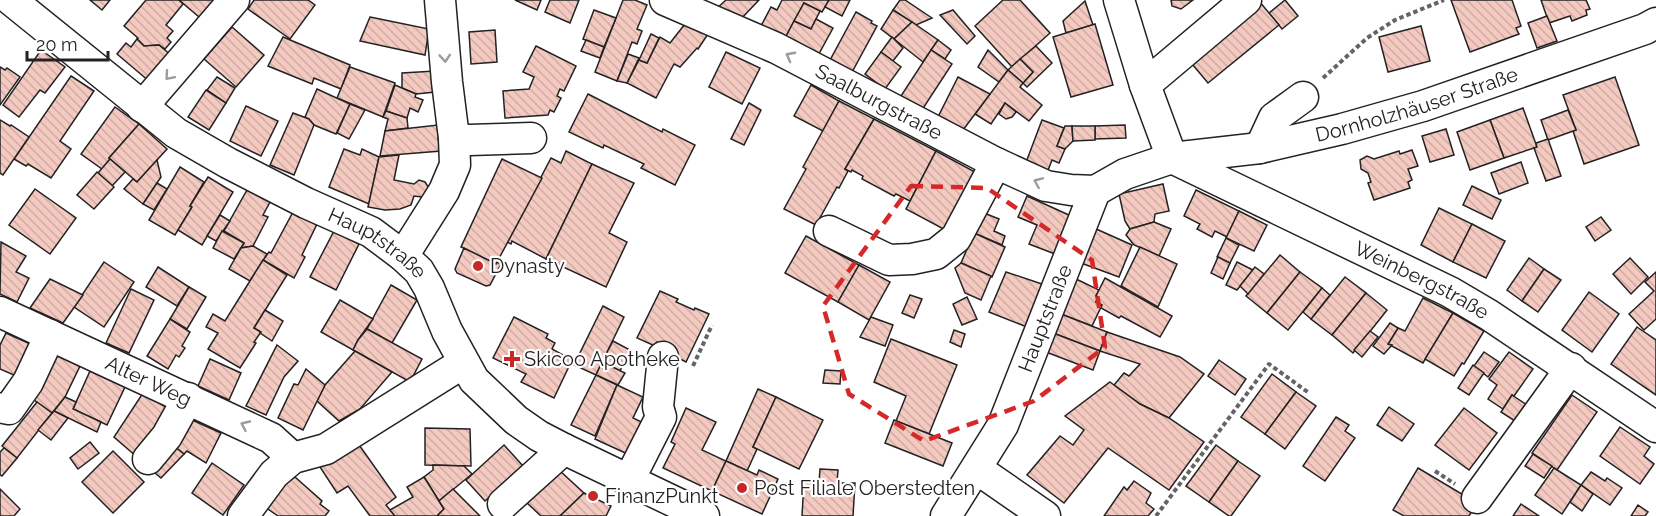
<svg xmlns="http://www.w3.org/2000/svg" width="1656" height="516" font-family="Raleway,sans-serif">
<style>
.building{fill:url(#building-back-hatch);stroke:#222;stroke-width:1.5}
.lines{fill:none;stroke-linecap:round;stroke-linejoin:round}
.minor-casing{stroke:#222;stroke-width:33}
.path{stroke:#646464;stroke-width:4;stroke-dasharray:4.5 3;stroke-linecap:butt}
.minor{stroke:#fff;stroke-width:30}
.oneway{stroke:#9c9c9c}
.marked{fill:none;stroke:#d62828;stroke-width:4.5;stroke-dasharray:12 8;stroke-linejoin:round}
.poi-dot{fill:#c62828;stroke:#fff;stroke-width:2}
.labels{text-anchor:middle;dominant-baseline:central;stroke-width:4.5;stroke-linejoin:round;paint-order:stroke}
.street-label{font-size:20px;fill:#222;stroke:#fff}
.poi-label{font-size:20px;fill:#222;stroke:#fff;text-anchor:start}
</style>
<defs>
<pattern id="building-back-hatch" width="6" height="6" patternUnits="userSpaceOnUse" patternTransform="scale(1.5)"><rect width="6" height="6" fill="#f3c9c0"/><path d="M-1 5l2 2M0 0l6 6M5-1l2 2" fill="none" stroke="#d0aca5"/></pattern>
</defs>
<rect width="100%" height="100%" fill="#fff"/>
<g class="building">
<path d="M 90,0 L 110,0 L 102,10 Z"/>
<path d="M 146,0 L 179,0 L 183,4 L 166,25 L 173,31 L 167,38 L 171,42 L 165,49 L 159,45 L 144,46 L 137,39 L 138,38 L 124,26 Z"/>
<path d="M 179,0 L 224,0 L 205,22 Z"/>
<path d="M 254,0 L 308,0 L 315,5 L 290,39 L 248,9 Z"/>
<path d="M 515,0 L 541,0 L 537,10 Z"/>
<path d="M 550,0 L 579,0 L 570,23 L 545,12 Z"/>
<path d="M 623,0 L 635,0 L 647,5 L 637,29 L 642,31 L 637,44 L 632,42 L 617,81 L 595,72 Z"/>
<path d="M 726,0 L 759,0 L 738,22 L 715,10 Z"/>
<path d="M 782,0 L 829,0 L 822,12 L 804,3 L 783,42 L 760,28 L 771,7 L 777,10 Z"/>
<path d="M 829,0 L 850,0 L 842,16 L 825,7 Z"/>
<path d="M 900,0 L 905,0 L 932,18 L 916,25 L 893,10 Z"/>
<path d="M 1003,0 L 1020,0 L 1050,33 L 1012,67 L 975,26 Z"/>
<path d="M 1171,0 L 1193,0 L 1181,9 L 1172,6 Z"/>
<path d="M 1285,0 L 1298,16 L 1282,29 L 1269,13 Z"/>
<path d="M 1451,0 L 1512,0 L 1521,26 L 1516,28 L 1519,34 L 1470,52 Z"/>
<path d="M 1541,0 L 1586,0 L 1590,9 L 1586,10 L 1587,15 L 1572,21 L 1570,16 L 1549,23 Z"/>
<path d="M 1085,1 L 1093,25 L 1066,33 L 1063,21 Z"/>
<path d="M 1259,1 L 1279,25 L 1208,83 L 1188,59 Z"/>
<path d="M 804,3 L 820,11 L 811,29 L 794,21 Z"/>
<path d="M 594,10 L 616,18 L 604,47 L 583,39 Z"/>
<path d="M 893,10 L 912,22 L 894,39 L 881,29 Z"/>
<path d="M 953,10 L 975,36 L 967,44 L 940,15 Z"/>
<path d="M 856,12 L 872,21 L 871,23 L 877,26 L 851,74 L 829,62 Z"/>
<path d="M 1547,16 L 1557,41 L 1537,48 L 1528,23 Z"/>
<path d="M 370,17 L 429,29 L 425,55 L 360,41 Z"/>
<path d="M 816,19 L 833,28 L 815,61 L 782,44 L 794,21 L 811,29 Z"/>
<path d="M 912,22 L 938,40 L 923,62 L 894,39 Z"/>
<path d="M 685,24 L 708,34 L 698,49 L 697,48 L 680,67 L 674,64 L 656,98 L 627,83 L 639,60 L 647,63 L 660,37 L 670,43 Z"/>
<path d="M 1095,24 L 1113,85 L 1071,97 L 1053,37 Z"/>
<path d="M 1421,26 L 1430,61 L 1388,72 L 1379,37 Z"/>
<path d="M 232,27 L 264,55 L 236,87 L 204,59 Z"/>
<path d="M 495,30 L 497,62 L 471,64 L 469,32 Z"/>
<path d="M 651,34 L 659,38 L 647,63 L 639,60 Z"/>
<path d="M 283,37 L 350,65 L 341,89 L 314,78 L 312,84 L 268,66 Z"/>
<path d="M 892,37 L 903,48 L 893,61 L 881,52 Z"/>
<path d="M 137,39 L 144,46 L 159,45 L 172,56 L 150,82 L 117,54 L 126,43 L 131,47 Z"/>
<path d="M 586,40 L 604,47 L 600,58 L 581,51 Z"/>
<path d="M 938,40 L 951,50 L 945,59 L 931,50 Z"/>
<path d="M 536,46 L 576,66 L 564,91 L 560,89 L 557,96 L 561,98 L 554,112 L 550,110 L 548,115 L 505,118 L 503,91 L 529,89 L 534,77 L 523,72 Z"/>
<path d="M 1036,46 L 1052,63 L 1027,87 L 1023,83 L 1033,72 L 1020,59 Z"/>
<path d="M 41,50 L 65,67 L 45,93 L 40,90 L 19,117 L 3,105 Z"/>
<path d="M 931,50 L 952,64 L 920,113 L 899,99 Z"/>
<path d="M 988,50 L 1008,70 L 999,82 L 978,67 Z"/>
<path d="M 726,52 L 760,68 L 742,104 L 709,87 Z"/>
<path d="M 881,52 L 901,67 L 885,89 L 865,74 Z"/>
<path d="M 628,54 L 639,58 L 627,83 L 617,81 Z"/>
<path d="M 1020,59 L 1033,72 L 1023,83 L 1008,70 Z"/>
<path d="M 0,67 L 5,70 L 7,68 L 20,77 L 0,105 Z"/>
<path d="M 350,67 L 395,83 L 383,117 L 337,98 Z"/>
<path d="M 1008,70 L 1023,83 L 1020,87 L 1042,105 L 1029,121 L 1005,103 L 991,124 L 975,114 Z"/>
<path d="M 435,71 L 435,92 L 416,94 L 402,88 L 402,73 Z"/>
<path d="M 71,76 L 94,91 L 60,141 L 71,149 L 51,178 L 28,164 L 26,166 L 14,159 Z"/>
<path d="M 217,77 L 235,88 L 226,103 L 207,90 Z"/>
<path d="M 958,77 L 990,94 L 963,130 L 938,117 Z"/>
<path d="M 1615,77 L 1639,145 L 1584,164 L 1573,131 L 1576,130 L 1563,95 Z"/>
<path d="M 395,85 L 416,94 L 415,97 L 423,100 L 418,112 L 410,108 L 407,118 L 386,111 Z"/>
<path d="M 811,85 L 839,101 L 823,131 L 794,116 Z"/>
<path d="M 317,89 L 350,104 L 336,134 L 314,125 L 305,117 Z"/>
<path d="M 206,90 L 226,103 L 209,130 L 188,117 Z"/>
<path d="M 588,94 L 662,132 L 663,129 L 695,145 L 675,185 L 641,168 L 644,164 L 604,145 L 603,148 L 569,132 Z"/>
<path d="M 839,101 L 874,119 L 845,169 L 848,171 L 839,188 L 837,187 L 816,225 L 784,209 L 806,169 L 803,167 Z"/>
<path d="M 749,103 L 761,110 L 744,145 L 731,139 Z"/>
<path d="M 1005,103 L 1016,112 L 1012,117 L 1006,119 L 999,114 Z"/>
<path d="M 350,104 L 365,110 L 349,139 L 337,133 Z"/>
<path d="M 246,106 L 278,121 L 261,156 L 230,141 Z"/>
<path d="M 115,107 L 139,124 L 109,158 L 110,159 L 102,169 L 81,154 Z"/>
<path d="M 1523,108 L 1537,147 L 1504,158 L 1490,120 Z"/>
<path d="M 1568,110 L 1576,130 L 1548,140 L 1541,120 Z"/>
<path d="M 386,111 L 407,118 L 408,128 L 385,131 L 388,119 L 383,117 Z"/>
<path d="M 293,113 L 309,119 L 314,125 L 294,175 L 270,165 Z"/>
<path d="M 874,119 L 936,151 L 910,201 L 896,194 L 894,196 L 862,179 L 863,176 L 852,170 L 851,172 L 845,169 Z"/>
<path d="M 0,120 L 10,126 L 11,125 L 29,137 L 3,175 L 0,173 Z"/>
<path d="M 1042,120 L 1064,128 L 1057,146 L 1065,149 L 1059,163 L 1052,160 L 1047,173 L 1025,165 Z"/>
<path d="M 1490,120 L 1504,158 L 1470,170 L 1457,132 Z"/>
<path d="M 139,124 L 167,149 L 137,182 L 109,158 Z"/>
<path d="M 438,125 L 441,151 L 380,156 L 385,131 Z"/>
<path d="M 1125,125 L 1126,138 L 1095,139 L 1095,126 Z"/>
<path d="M 1065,126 L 1072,126 L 1073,141 L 1065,149 L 1057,146 Z"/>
<path d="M 1072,126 L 1095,126 L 1095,140 L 1073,141 Z"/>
<path d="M 1446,129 L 1454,155 L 1430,162 L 1422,136 Z"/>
<path d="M 1548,139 L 1561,176 L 1546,181 L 1534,148 L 1537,147 L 1536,143 Z"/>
<path d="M 344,149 L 360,155 L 362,149 L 379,157 L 369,204 L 329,187 Z"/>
<path d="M 1412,150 L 1418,166 L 1408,169 L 1412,180 L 1408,182 L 1410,188 L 1374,200 L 1368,183 L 1371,182 L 1368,173 L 1361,169 L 1360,160 L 1367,156 L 1374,159 L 1399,151 L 1400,154 Z"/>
<path d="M 566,151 L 592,164 L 546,259 L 512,241 L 511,244 L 507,242 L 551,158 L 561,163 Z"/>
<path d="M 936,151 L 975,172 L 951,233 L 906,209 Z"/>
<path d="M 399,155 L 394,180 L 414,184 L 419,180 L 425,182 L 429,188 L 427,194 L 422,197 L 414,196 L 411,205 L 400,209 L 385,210 L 368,207 L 379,157 Z"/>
<path d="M 110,159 L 125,172 L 112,186 L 98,173 Z"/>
<path d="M 502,159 L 542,178 L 496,264 L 461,247 Z"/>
<path d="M 157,160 L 161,177 L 143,204 L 124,189 L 133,179 L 137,182 Z"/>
<path d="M 1521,162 L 1528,183 L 1499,194 L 1491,173 Z"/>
<path d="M 592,164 L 634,183 L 609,233 L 627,242 L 606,287 L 546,259 Z"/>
<path d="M 180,167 L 204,182 L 190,206 L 192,207 L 175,235 L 149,220 Z"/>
<path d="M 97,172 L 114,187 L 94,209 L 77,195 Z"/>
<path d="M 208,177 L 233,192 L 202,245 L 178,230 L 192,207 L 190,206 Z"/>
<path d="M 157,183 L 167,189 L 154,210 L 143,204 Z"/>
<path d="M 1163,184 L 1169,211 L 1155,214 L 1154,222 L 1130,229 L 1125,221 L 1119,194 Z"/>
<path d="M 1472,186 L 1501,200 L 1492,219 L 1463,205 Z"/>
<path d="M 35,189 L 76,218 L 50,254 L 9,225 Z"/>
<path d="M 247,190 L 270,202 L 263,215 L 268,217 L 253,246 L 241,248 L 244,243 L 224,231 Z"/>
<path d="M 1196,190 L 1239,211 L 1227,237 L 1215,231 L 1212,237 L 1197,229 L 1200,224 L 1184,216 Z"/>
<path d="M 1027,196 L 1071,216 L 1055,254 L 1029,244 L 1037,225 L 1018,217 Z"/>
<path d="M 1439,208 L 1472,224 L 1453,262 L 1421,245 Z"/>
<path d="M 1239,211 L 1267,225 L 1254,251 L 1226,238 Z"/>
<path d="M 293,212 L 317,224 L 302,255 L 305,257 L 294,278 L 263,260 L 269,252 L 271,253 Z"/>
<path d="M 984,213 L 999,219 L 994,231 L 1005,236 L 1002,245 L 974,233 Z"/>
<path d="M 220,215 L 230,221 L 216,241 L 207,236 Z"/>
<path d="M 1601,217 L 1611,230 L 1595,241 L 1586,227 Z"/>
<path d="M 1154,222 L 1171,229 L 1159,256 L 1134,245 L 1126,235 L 1130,229 Z"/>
<path d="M 1472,224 L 1505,241 L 1486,278 L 1453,262 Z"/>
<path d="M 1094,228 L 1132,245 L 1119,277 L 1081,263 Z"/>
<path d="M 222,231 L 244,243 L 234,259 L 213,248 Z"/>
<path d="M 334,231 L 359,244 L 336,290 L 310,277 Z"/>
<path d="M 974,233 L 1005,247 L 992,277 L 961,263 Z"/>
<path d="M 806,236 L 859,265 L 838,302 L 785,273 Z"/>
<path d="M 1226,238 L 1239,245 L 1230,263 L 1217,257 Z"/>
<path d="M 1,242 L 26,256 L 16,272 L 29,278 L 17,302 L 0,294 Z"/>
<path d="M 253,246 L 267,254 L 250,281 L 229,269 L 241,248 Z"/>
<path d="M 1140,247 L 1177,264 L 1158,307 L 1121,286 Z"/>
<path d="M 464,248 L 496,264 L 497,262 L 501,264 L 490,285 L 486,286 L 457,273 L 455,269 Z"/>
<path d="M 1280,255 L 1300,272 L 1267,313 L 1246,296 Z"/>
<path d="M 1218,257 L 1230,263 L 1223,279 L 1211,273 Z"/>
<path d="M 1529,258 L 1544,269 L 1522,301 L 1507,290 Z"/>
<path d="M 1630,258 L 1648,277 L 1631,294 L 1613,274 Z"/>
<path d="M 263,260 L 287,275 L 254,328 L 261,332 L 254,342 L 256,343 L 240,368 L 208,349 L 218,333 L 206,327 L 213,314 L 225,321 Z"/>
<path d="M 104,262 L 134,282 L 104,327 L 74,307 Z"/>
<path d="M 1237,262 L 1253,270 L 1237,290 L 1226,285 Z"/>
<path d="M 961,263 L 991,276 L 981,300 L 965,293 L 955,268 Z"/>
<path d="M 859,265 L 890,282 L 869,320 L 838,302 Z"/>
<path d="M 158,267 L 189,287 L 177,306 L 146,287 Z"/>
<path d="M 1255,267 L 1264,274 L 1248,294 L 1240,286 Z"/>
<path d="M 1544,269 L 1561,280 L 1538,312 L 1522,301 Z"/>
<path d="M 1006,272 L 1042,284 L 1027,327 L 989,312 Z"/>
<path d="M 1300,272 L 1322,288 L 1288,330 L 1267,313 Z"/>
<path d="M 1656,272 L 1656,319 L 1644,330 L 1629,314 L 1654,291 L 1645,282 Z"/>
<path d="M 1345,277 L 1366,293 L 1332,335 L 1311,319 Z"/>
<path d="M 1074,278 L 1099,290 L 1096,296 L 1098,297 L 1096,302 L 1102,305 L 1092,326 L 1061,314 Z"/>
<path d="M 1105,278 L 1172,316 L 1160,337 L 1121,316 L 1119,318 L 1101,308 L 1102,305 L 1096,302 L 1098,297 L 1096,296 Z"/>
<path d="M 50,279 L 83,295 L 63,323 L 30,308 Z"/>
<path d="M 391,285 L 417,300 L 392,343 L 367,329 Z"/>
<path d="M 189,287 L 206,297 L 187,329 L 170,319 Z"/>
<path d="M 1322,288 L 1330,295 L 1311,319 L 1303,312 Z"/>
<path d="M 131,289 L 154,300 L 129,353 L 106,343 Z"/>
<path d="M 660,291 L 678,299 L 676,302 L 694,310 L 695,308 L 709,314 L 686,362 L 672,355 L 674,351 L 657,342 L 655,346 L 637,338 Z"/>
<path d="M 1589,292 L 1619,314 L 1592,352 L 1562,330 Z"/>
<path d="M 1366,293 L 1387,310 L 1353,353 L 1332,335 Z"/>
<path d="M 910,295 L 922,299 L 914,318 L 902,313 Z"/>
<path d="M 967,297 L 977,319 L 962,325 L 953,304 Z"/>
<path d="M 1423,298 L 1453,313 L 1423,363 L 1388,344 L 1398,328 L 1405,331 Z"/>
<path d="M 340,300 L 373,319 L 358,340 L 353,350 L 321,332 Z"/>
<path d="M 603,306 L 624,317 L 596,375 L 574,365 Z"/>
<path d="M 265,310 L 283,321 L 272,341 L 260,333 L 261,332 L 254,328 Z"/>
<path d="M 1453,313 L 1484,331 L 1464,364 L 1462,363 L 1454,376 L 1425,359 Z"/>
<path d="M 1061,314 L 1107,332 L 1100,351 L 1053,333 Z"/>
<path d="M 514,317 L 548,334 L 546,338 L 555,343 L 552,349 L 572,360 L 554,398 L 521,382 L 526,374 L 493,358 Z"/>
<path d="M 871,317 L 893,325 L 885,346 L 860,337 Z"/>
<path d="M 170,319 L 190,332 L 182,346 L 185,348 L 179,357 L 176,355 L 168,369 L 147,356 Z"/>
<path d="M 1390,323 L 1398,328 L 1388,344 L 1392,345 L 1384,354 L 1373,346 Z"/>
<path d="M 1637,327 L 1656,340 L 1656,395 L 1611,364 Z"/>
<path d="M 367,329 L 422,359 L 410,382 L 353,350 L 358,340 Z"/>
<path d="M 954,330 L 965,334 L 961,347 L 950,342 Z"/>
<path d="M 1370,331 L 1378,337 L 1362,357 L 1354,350 Z"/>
<path d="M 1107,332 L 1180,357 L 1204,374 L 1169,418 L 1140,404 L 1114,385 L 1124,373 L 1129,376 L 1140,364 L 1100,351 Z"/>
<path d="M 6,333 L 37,347 L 23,379 L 0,369 L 0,345 Z"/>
<path d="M 1053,333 L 1100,351 L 1093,370 L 1046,352 Z"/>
<path d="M 891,339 L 957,365 L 929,434 L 896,421 L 906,396 L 874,382 Z"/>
<path d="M 613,341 L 630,350 L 620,371 L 602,362 Z"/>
<path d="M 277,345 L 298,361 L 284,377 L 266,415 L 246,406 Z"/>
<path d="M 355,351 L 392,372 L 360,409 L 339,421 L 317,401 L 325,385 Z"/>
<path d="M 49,352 L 80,366 L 65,397 L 52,413 L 34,400 L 38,392 Z"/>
<path d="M 1484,352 L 1499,362 L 1488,377 L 1474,366 Z"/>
<path d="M 1509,352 L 1533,369 L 1514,396 L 1512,395 L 1503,409 L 1488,399 L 1497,385 L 1489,379 Z"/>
<path d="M 210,359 L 241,373 L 229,400 L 198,386 Z"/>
<path d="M 1219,360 L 1246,379 L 1235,395 L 1208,376 Z"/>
<path d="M 602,362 L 625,373 L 618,385 L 596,375 Z"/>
<path d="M 1473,365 L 1484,373 L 1469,395 L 1458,388 Z"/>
<path d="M 306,369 L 325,385 L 303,430 L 278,418 L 294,384 L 298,385 Z"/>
<path d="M 825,370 L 841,371 L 840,384 L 823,383 Z"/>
<path d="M 90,371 L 125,387 L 107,425 L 73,409 Z"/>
<path d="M 1272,374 L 1296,392 L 1265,434 L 1241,417 Z"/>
<path d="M 596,375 L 617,385 L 595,436 L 571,425 Z"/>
<path d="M 1110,382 L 1140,404 L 1169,418 L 1204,442 L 1169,490 L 1108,448 L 1064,503 L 1027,475 L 1060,436 L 1073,445 L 1084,430 L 1065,416 Z"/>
<path d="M 617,385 L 643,397 L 633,418 L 648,425 L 634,457 L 595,439 Z"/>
<path d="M 758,389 L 776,397 L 753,447 L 757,449 L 747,471 L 726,461 Z"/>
<path d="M 1296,392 L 1316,406 L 1285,449 L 1265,434 Z"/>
<path d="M 143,393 L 171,410 L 137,457 L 114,437 Z"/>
<path d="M 1512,395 L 1527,405 L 1515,421 L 1501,412 Z"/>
<path d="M 1572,395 L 1597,412 L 1557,470 L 1532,453 Z"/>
<path d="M 65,397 L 76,402 L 73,409 L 101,422 L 97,432 L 54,411 Z"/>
<path d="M 776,397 L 823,420 L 799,469 L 753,447 Z"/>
<path d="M 37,402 L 52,413 L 17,458 L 2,446 Z"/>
<path d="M 1389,407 L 1414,424 L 1402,441 L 1377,425 Z"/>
<path d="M 686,408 L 716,422 L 702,450 L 726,461 L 712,491 L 663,468 L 675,444 L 671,442 Z"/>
<path d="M 1464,408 L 1497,433 L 1469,470 L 1435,445 Z"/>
<path d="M 54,411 L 68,418 L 51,440 L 38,430 Z"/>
<path d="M 1336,417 L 1349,425 L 1345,431 L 1355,438 L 1325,481 L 1303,466 Z"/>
<path d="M 190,419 L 221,433 L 206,463 L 187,451 L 184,454 L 171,444 Z"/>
<path d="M 894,420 L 952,443 L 943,466 L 885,443 Z"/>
<path d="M 1620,427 L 1650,447 L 1644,456 L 1654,464 L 1640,484 L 1600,456 Z"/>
<path d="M 425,428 L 470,429 L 471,466 L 425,465 Z"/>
<path d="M 90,442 L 99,453 L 78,469 L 70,458 Z"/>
<path d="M 357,442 L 396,497 L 386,505 L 395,516 L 370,516 L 348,486 L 337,493 L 320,467 Z"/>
<path d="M 171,444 L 184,454 L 161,478 L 150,469 Z"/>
<path d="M 504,445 L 523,466 L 485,501 L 466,480 Z"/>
<path d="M 1216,445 L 1238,461 L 1209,502 L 1186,486 Z"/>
<path d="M 4,448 L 17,458 L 2,476 L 0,475 L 0,452 Z"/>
<path d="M 113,451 L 144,482 L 113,513 L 82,482 Z"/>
<path d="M 1533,454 L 1552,466 L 1544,478 L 1525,466 Z"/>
<path d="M 726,461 L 757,475 L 759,470 L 778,479 L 762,514 L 712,491 Z"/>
<path d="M 1238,461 L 1260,476 L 1231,516 L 1229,516 L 1209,502 Z"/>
<path d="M 212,463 L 244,485 L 223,515 L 192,493 Z"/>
<path d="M 433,465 L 464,466 L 472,474 L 439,501 L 424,477 L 433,470 Z"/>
<path d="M 1418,468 L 1477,503 L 1469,516 L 1404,516 L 1393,510 Z"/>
<path d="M 1554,468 L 1581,485 L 1562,514 L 1535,495 Z"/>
<path d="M 820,469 L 838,470 L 837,483 L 855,483 L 853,516 L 802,516 L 804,481 L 819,482 Z"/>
<path d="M 559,470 L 584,493 L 560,516 L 541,516 L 527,503 Z"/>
<path d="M 1591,472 L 1605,481 L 1607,478 L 1622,488 L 1610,505 L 1581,485 Z"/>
<path d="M 295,477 L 322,501 L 320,504 L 329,511 L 325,516 L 278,516 L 265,507 L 280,488 Z"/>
<path d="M 424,477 L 444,509 L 437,516 L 395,516 L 390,510 L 413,497 L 407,487 Z"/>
<path d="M 1134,481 L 1151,493 L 1146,503 L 1154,509 L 1148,516 L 1104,516 L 1124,487 L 1127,490 Z"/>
<path d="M 1581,485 L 1593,494 L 1582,511 L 1570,502 Z"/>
<path d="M 0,489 L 20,509 L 14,516 L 0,516 Z"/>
<path d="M 453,489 L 480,516 L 437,516 L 444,509 L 439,501 Z"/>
<path d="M 584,493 L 611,506 L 606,516 L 560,516 Z"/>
<path d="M 1521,504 L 1539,516 L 1513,516 Z"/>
<path d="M 1638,505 L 1648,512 L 1645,516 L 1631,516 Z"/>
</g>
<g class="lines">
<g class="minor-casing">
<g id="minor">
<path id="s1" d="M 11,0 L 176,133 L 228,163 L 306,203 L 371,232 L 403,256 L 419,271 L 429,288 L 447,331 L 474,380 L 516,420 L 539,436 L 564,449 L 704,516"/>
<path id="s2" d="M 665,0 L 776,48 L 996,163 L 1046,186 L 1071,190 L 1095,191"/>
<path d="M 1119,0 L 1145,85 L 1172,158"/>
<path d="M 1145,85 L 1246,0"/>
<path d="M 142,107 L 234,0"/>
<path d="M 454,138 L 469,140 L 531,138"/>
<path d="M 1260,148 L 1274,118 L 1303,97"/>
<path id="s3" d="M 1172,158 L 1450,292 L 1489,315 L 1656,427"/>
<path d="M 829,231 L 889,260 L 912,259 L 936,254 L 956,238 L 996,163"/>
<path d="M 403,256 L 444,191 L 455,165 L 454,138 L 447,82 L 440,0"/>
<path id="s4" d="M 0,312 L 271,438 L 293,458"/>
<path d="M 4,408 L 9,409 L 28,382 L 50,335"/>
<path d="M 148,459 L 167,436 L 188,398"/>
<path d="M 977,469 L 1045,516"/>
<path d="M 629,480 L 661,417 L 658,407 L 663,357"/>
<path d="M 1477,498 L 1571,368"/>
<path d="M 503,504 L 564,449"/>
<path d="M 243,516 L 274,474 L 293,458 L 326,449 L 463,363"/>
<path id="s5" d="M 946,516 L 1003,425 L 1095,191 L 1125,174 L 1172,158 L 1260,148 L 1342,129 L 1423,106 L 1645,29 L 1656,23"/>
</g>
</g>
<g class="path">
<path d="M 1323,78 L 1367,38 L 1395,20 L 1444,0"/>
<path d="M 693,366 L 712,325"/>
<path d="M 1435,471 L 1455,484"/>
<path d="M 1156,516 L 1269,364 L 1309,393"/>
</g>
<use href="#minor" class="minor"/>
</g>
<defs><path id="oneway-chevron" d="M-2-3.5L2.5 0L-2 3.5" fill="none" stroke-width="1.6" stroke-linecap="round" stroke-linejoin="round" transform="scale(1.5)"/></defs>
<g class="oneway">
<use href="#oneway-chevron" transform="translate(790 56) rotate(-152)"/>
<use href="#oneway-chevron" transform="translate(445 58) rotate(86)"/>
<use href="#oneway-chevron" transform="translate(169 76) rotate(131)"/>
<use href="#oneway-chevron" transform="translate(1038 182) rotate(-157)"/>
<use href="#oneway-chevron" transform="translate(245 425) rotate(-155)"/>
</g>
<path class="marked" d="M 911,186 L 987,188 L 1092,260 L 1105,347 L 1034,401 L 924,441 L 849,394 L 823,306 Z"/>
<g class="poi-dot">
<circle cx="478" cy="266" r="6"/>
<path d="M509 350h6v6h6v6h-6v6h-6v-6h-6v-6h6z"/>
<circle cx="742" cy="488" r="6"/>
<circle cx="593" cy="496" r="6"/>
</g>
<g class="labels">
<g class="street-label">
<text stroke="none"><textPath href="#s2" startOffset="237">Saalburgstraße</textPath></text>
<text stroke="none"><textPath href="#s5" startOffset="694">Dornholzhäuser Straße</textPath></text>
<text stroke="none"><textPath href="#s1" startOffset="442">Hauptstraße</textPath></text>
<text stroke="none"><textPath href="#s3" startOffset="278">Weinbergstraße</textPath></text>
<text stroke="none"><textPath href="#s5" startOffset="222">Hauptstraße</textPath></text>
<text stroke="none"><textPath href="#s4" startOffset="164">Alter Weg</textPath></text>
</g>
<g class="poi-label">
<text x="490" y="266">Dynasty</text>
<text x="524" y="359">Skicoo Apotheke</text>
<text x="754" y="488">Post Filiale Oberstedten</text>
<text x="605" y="496">FinanzPunkt</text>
</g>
</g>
<path d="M27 51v9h81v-9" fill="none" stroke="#222222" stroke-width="3"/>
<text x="36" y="51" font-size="18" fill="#222222" stroke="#ffffff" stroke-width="4.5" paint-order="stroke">20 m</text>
</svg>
